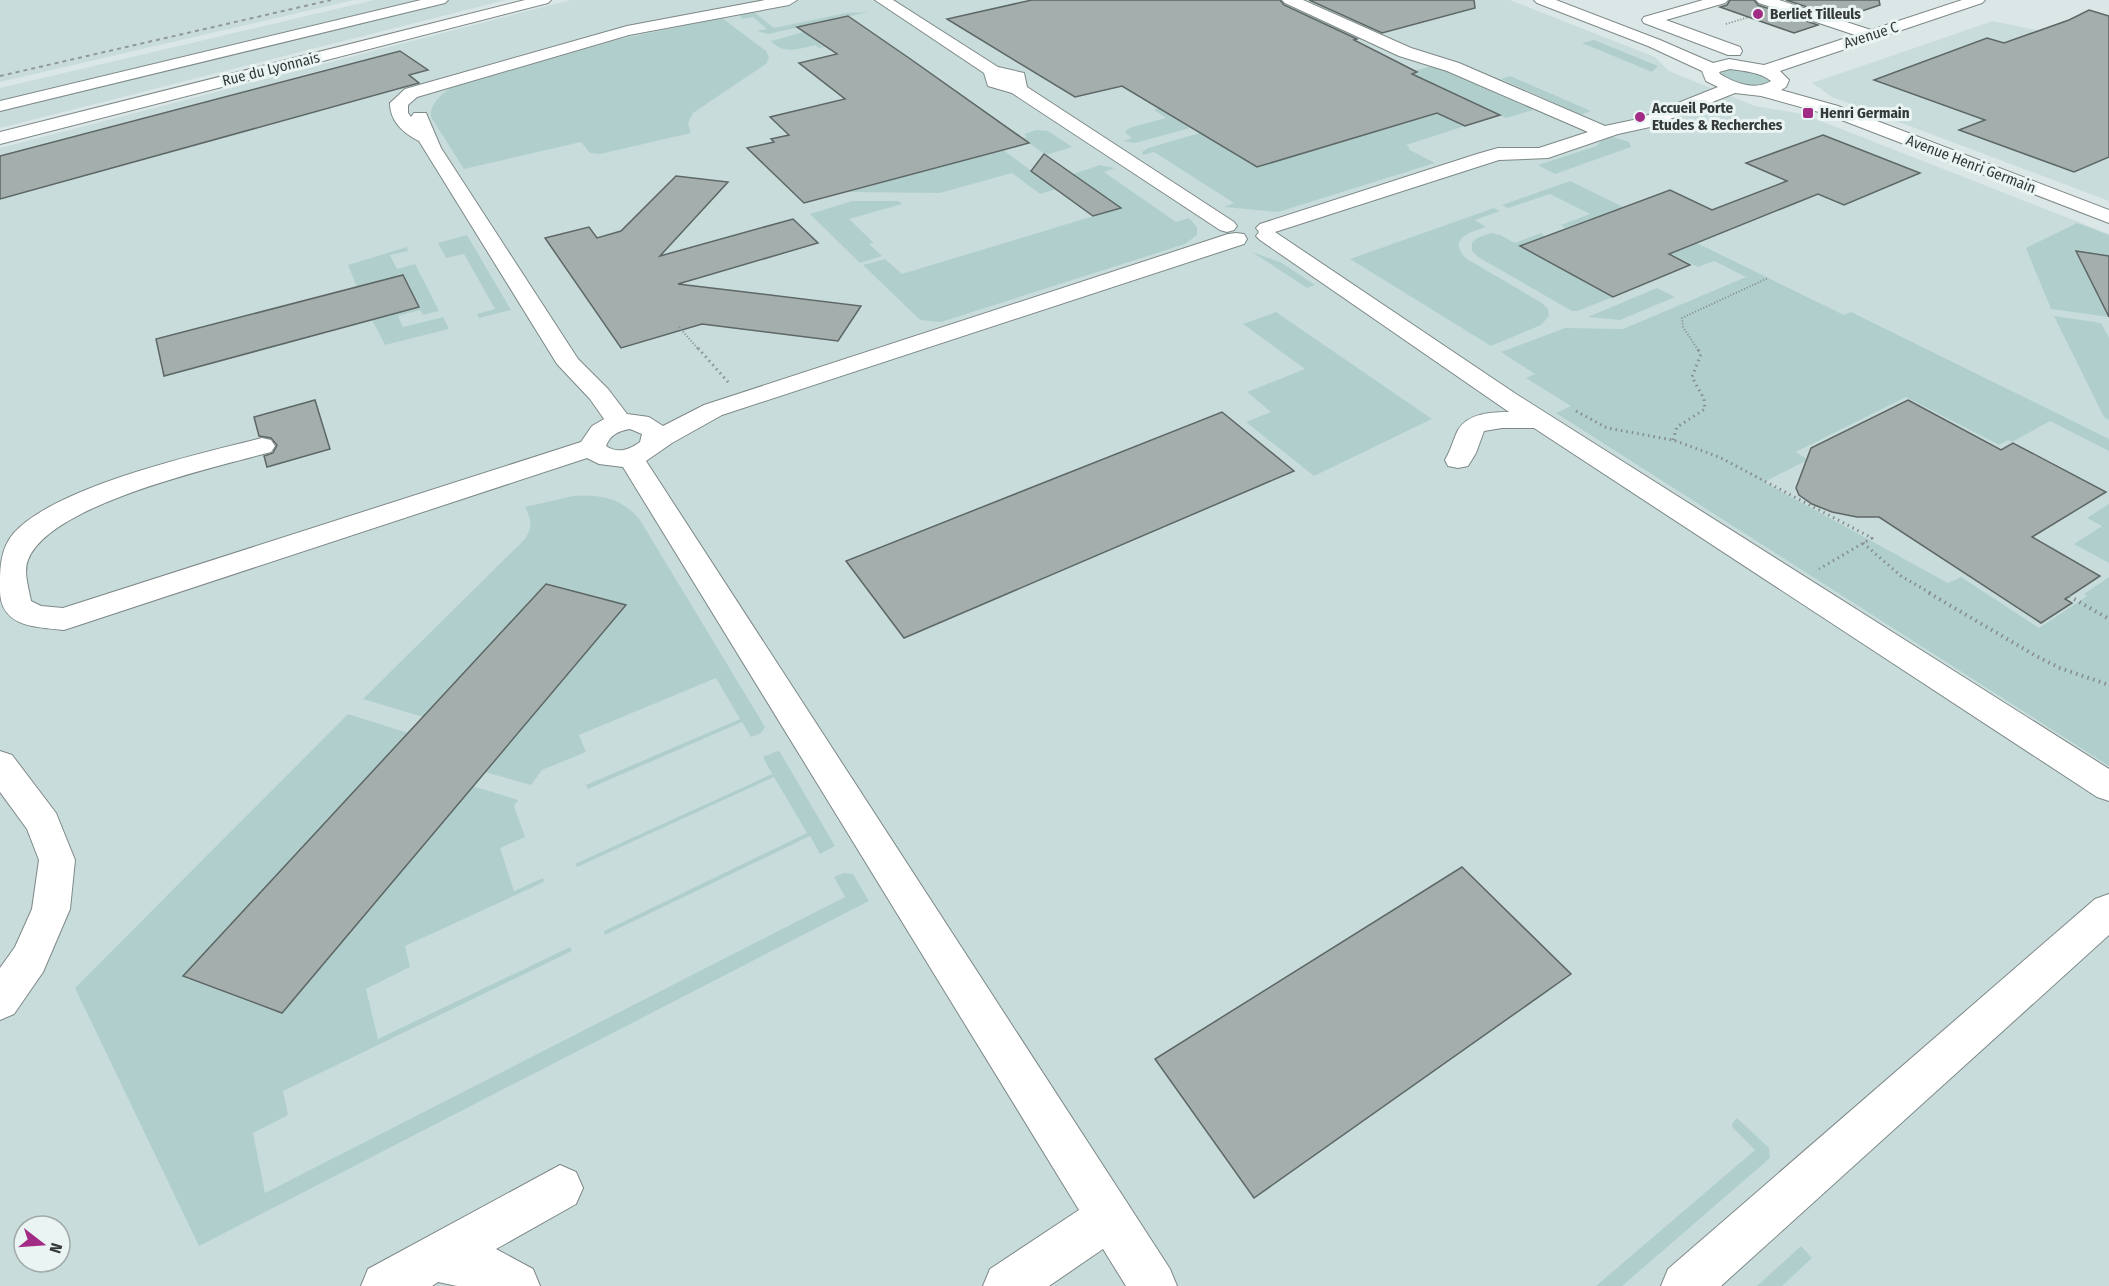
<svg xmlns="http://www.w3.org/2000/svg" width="2109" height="1286" font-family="'Fira Sans Condensed',sans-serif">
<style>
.built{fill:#c8dddb;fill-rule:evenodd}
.green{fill:#b0cfcc}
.building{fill:#a3aead;stroke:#5d6766;stroke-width:1.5}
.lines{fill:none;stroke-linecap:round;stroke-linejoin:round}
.minor-casing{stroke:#7d8887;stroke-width:2}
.path-far2{stroke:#858d8d;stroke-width:2;stroke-dasharray:1 2;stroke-linecap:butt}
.path-far1{stroke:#858d8d;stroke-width:3;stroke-dasharray:1.5 4;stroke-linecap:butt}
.path{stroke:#858d8d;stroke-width:4;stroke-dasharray:1.5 4.5;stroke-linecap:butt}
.minor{fill:#fff;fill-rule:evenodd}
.rail{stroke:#909898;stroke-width:2;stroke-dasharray:4 4;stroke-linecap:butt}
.poi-dot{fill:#a22c85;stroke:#e9f4f3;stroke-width:2}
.labels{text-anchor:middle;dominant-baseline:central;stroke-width:6;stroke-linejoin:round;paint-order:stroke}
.far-poi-label{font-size:15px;font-weight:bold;fill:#353939;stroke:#e9f4f3;text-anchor:start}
.far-street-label{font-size:15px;fill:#353939;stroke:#e9f4f3}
</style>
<rect width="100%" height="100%" fill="#dbe7e6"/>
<g class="built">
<path d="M 0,0 L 354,0 L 0,82 Z"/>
<path d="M 374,0 L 506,0 L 0,128 L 0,88 Z"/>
<path d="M 570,0 L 1510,0 L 1655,57 L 1669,71 L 1755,106 L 1803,114 L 2109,234 L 2109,1286 L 0,1286 L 0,148 ZM 24,1226 L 60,1226 L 60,1262 L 24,1262 Z"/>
<path d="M 1993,21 L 2046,32 L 2109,51 L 2109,201 L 1832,97 L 1812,83 Z"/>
</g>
<g class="green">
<path d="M 753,11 L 774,28 L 846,13 L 869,12 L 768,34 L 756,31 L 767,29 L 753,17 L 742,19 L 740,15 Z"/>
<path d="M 722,18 L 766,51 L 769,57 L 766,64 L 693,113 L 688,123 L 691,133 L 600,154 L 590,153 L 581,142 L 464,169 L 431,117 C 429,103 445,90 457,85 L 620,39 Z"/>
<path d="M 804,32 L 822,46 L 846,42 L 819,48 L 815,45 C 798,49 784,55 771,41 Z"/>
<path d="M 1594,40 L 1658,66 L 1652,72 L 1582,43 Z"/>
<path d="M 1432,66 L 1440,67 L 1523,102 L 1533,110 L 1506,118 L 1412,74 L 1416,72 L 1414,71 Z"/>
<path d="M 1729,68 L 1756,71 L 1770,81 L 1767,84 C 1748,88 1734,85 1719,74 Z"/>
<path d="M 1510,76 L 1591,111 L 1581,115 L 1501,79 Z"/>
<path d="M 1158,108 L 1190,128 L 1135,143 L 1123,141 L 1132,138 L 1125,132 L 1129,128 L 1166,118 L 1154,110 Z"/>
<path d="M 1451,109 L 1448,118 L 1465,126 L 1406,145 L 1410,148 L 1408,149 L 1435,163 L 1278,212 L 1224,207 L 1234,203 L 1154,152 L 1143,155 L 1142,152 L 1148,148 L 1200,133 L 1257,167 L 1292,157 L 1294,147 L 1305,153 Z"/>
<path d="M 1036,130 L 1048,131 L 1072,147 L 1046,155 L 1022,138 L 1027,137 L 1024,134 Z"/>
<path d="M 1613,137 L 1629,142 L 1631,147 L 1555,174 L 1538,165 L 1597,146 L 1601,141 Z"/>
<path d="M 1003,150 L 1057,189 L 1040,194 L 1012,173 L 940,193 L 847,192 Z"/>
<path d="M 1100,165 L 1115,168 L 1104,172 L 1176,222 L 1189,218 L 1197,227 L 1197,235 L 1185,244 L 941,322 L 920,320 L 863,265 L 885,259 L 902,274 L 1120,208 L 1073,174 Z"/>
<path d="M 1570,181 L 1844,315 L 1851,312 L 2109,439 L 2109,451 L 2050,421 L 2012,442 L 2008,440 L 1999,445 L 1906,397 L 1796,452 L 1808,460 L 1764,482 L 1948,583 L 1961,577 L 2039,628 L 2087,596 L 2084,594 L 2109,577 L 2109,766 L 1556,413 L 1571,406 L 1526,378 L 1535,374 L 1501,352 L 1565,328 L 1623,329 L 1746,277 L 1714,261 L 1698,267 L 1596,217 L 1565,228 L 1561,225 L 1590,214 L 1550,194 L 1508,208 L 1502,205 Z"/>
<path d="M 852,201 L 898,201 L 902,204 L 849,219 L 874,243 L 869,244 L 882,256 L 860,263 L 810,214 Z"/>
<path d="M 1494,208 L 1500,211 L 1475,220 L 1486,227 C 1469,233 1446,239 1467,259 L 1542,303 L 1548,309 L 1549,316 L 1541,325 L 1491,346 L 1350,259 Z"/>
<path d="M 2077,223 L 2109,235 L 2109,256 L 2076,252 L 2109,317 L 2051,309 L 2026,248 Z"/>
<path d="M 1491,233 L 1500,235 L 1515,243 L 1541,233 L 1613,297 L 1577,311 L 1572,311 L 1478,257 L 1472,251 L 1472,243 L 1477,238 Z"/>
<path d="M 467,235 L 511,310 L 479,318 L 477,314 L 495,309 L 464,254 L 446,258 L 438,243 Z"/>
<path d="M 407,247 L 408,251 L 390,255 L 397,269 L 415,264 L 439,311 L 423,315 L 420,310 L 398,316 L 403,327 L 443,317 L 449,329 L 385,345 L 372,320 L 419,306 L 403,275 L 357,287 L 348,265 Z"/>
<path d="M 1252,252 L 1282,263 L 1315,285 L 1307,288 Z"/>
<path d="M 1657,288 L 1675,297 L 1620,320 L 1588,317 Z"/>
<path d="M 1276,312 L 1432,419 L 1314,476 L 1246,422 L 1271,412 L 1247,392 L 1305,369 L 1243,324 Z"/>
<path d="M 2054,316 L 2101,323 L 2109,338 L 2109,420 L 2104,417 Z"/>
<path d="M 573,496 C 600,494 622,498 640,520 L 765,727 L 761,733 L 751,737 L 742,722 L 588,789 L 586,785 L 740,719 L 716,678 L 579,735 L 586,752 L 542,770 L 531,785 L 485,772 L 423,717 L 363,699 L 524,540 C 533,527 532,521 525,507 Z"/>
<path d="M 2109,504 L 2109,563 L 2074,544 L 2102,526 L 2087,518 Z"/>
<path d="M 348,714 L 408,733 L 473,786 L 518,800 L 514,806 L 525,837 L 500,848 L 514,891 L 543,878 L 544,882 L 405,946 L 410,967 L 366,989 L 378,1039 L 570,947 L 572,951 L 283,1091 L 288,1115 L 253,1133 L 265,1193 L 845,897 L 834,877 L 844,873 L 853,874 L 869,901 L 199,1246 L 75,988 Z"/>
<path d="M 777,751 L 780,752 L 835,846 L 820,854 L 810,836 L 605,935 L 604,931 L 807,833 L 774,777 L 577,867 L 575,864 L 772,774 L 763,757 Z"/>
<path d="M 1737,1118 L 1769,1148 L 1770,1158 L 1622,1286 L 1596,1286 L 1755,1150 L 1733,1128 L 1732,1124 Z"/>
<path d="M 1801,1246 L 1812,1258 L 1782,1286 L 1757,1286 Z"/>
</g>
<g class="building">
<path d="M 1032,0 L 1280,0 L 1284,5 L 1357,39 L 1354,40 L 1417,72 L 1412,74 L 1500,115 L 1465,126 L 1437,113 L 1257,167 L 1122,86 L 1075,97 L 947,19 Z"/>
<path d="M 1309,0 L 1474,0 L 1475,8 L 1382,33 Z"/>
<path d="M 1730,0 L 1754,0 L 1758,5 L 1818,25 L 1794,33 L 1720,7 L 1727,5 Z"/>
<path d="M 1786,0 L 1879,0 L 1880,5 L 1841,18 Z"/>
<path d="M 2089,10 L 2109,16 L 2109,157 L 2074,172 L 1959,130 L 1985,120 L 1874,80 L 1987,38 L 2004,43 L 2069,20 Z"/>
<path d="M 848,16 L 909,58 L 1029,143 L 804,203 L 747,148 L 774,142 L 771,139 L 789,135 L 770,117 L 845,99 L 799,63 L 837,54 L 797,27 Z"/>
<path d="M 400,51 L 428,70 L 409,75 L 419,83 L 0,199 L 0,156 Z"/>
<path d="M 1823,135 L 1920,173 L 1844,205 L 1818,194 L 1669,254 L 1690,265 L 1613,297 L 1520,246 L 1670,190 L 1712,210 L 1787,181 L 1746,163 Z"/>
<path d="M 1044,154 L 1121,208 L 1093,216 L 1031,171 Z"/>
<path d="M 676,176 L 728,182 L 660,256 L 793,219 L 818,243 L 678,284 L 861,306 L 838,341 L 702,324 L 621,348 L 545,238 L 589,227 L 597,238 L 621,231 Z"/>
<path d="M 2076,251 L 2109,256 L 2109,317 Z"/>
<path d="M 403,275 L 419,307 L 164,376 L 156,339 Z"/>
<path d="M 315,400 L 330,449 L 267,467 L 264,456 L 273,453 L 277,445 L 271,438 L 259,436 L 254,417 Z"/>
<path d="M 1908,400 L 2001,450 L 2013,443 L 2106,492 L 2032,537 L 2100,576 L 2065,599 L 2072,603 L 2041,623 L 1879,517 L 1857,517 L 1832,512 L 1812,504 L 1799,495 L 1796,488 L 1811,448 Z"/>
<path d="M 1222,412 L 1294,471 L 904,638 L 846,561 Z"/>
<path d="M 546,584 L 626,605 L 282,1013 L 183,976 Z"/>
<path d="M 1462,867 L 1571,974 L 1254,1198 L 1155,1059 Z"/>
</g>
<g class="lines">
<g class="minor-casing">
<g id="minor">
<path d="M 421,0 L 448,0 L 445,3 L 0,111 L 0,101 Z"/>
<path d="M 525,0 L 551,0 L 548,3 L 0,144 L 0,132 Z"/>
<path d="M 765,0 L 797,0 L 789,5 L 629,35 L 417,97 L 408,105 L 408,113 L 411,117 L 414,113 L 426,113 L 441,148 L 578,359 L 608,389 L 627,414 L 649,417 L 663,426 L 704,405 L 1228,234 L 1236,233 L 1244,234 L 1247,239 L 1244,244 L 722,415 L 672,443 L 646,461 L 1126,1201 L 1170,1269 L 1177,1286 L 1126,1286 L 1103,1249 L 1049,1286 L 983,1286 L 990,1269 L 1079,1210 L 623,467 L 599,464 L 587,458 L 64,630 C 35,627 0,627 0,590 C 0,569 0,550 13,534 C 55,486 199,454 262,438 L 271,440 L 275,446 L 271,452 C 216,467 49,504 28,560 C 23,572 29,589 31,601 L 41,606 L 63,608 L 581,442 L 592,426 L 604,419 L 590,399 L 557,364 L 419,141 C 403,133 390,121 390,103 L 405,89 L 627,26 ZM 630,429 L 642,434 L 640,442 C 629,450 618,454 606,446 C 610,435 618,431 630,429 Z"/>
<path d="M 875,0 L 893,0 L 998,67 L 1024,73 L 1027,87 L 1234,222 L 1237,226 L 1234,230 L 1227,232 L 1220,230 L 1012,93 L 988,86 L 984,73 Z"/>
<path d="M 1282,0 L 1303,0 L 1411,48 L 1459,63 L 1605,126 L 1638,119 L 1718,87 L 1706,81 L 1702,71 L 1648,46 L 1537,3 L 1534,0 L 1556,0 L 1660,40 L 1713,63 L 1729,59 L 1764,65 L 1855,35 L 1759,3 L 1756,0 L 1779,0 L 1871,30 L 1962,0 L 1985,0 L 1982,3 L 1780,71 L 1789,80 L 1786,87 L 1781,90 L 1838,106 L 2109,210 L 2109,223 L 1826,114 L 1761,96 L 1735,93 L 1650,127 L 1618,134 L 1548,158 L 1499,160 L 1275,232 L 1516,394 L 2109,769 L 2109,801 L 2097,797 L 1534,428 L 1502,428 L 1484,431 L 1476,453 L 1468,466 L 1458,468 L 1448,466 L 1445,460 C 1451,450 1453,440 1458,430 C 1468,413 1492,412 1509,412 L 1260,240 L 1256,236 L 1259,232 L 1256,228 L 1260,224 L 1477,154 L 1498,148 L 1539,148 L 1588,132 L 1447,71 L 1399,56 L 1285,3 ZM 1730,69 C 1744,71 1760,72 1771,81 C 1756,91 1734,83 1720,74 L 1719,72 Z"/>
<path d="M 1703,0 L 1728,0 L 1725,3 L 1666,20 L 1740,47 L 1742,51 L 1740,55 L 1728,55 L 1644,23 L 1642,20 L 1644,17 Z"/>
<path d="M 0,751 L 12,755 L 56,813 L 75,860 L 70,909 L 43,972 L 14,1014 L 0,1020 L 0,968 L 15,947 L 32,909 L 39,860 L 27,829 L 0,792 Z"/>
<path d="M 2109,894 L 2109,935 L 1721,1286 L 1661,1286 L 1668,1269 L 2095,899 Z"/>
<path d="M 560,1165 L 576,1172 L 583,1188 L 576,1204 L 496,1249 L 533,1269 L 540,1286 L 457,1286 L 438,1282 L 432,1286 L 361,1286 L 368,1269 Z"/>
</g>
</g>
<g class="path-far2">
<path d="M 1726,24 L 1749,17"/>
<path d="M 679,327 L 699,350"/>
<path d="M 1698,350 L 1683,327 L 1682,318 L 1768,278"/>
</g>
<g class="path-far1">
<path d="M 698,348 L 728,382"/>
<path d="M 1576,411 L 1607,428 L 1673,440 L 1719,457 L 1872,538 L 1819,569"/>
<path d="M 1673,440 L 1677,427 L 1705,409 L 1704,399 L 1692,377 L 1701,354 L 1697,348"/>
<path d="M 1863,543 L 1901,576 L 1932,594"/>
</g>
<g class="path">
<path d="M 1929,593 L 2036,656 L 2060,668 L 2109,685"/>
<path d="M 2069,596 L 2109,619"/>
</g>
<use href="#minor" class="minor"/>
<path class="rail" d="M 0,76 L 331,0"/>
</g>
<g class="poi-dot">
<circle cx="1758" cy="14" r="6"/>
<rect x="1802" y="107" width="12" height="12" rx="3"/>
<circle cx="1640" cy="117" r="6"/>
</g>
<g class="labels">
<g class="far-poi-label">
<text x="1770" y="14">Berliet Tilleuls</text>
<text x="1652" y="108">Accueil Porte<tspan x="1652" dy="17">Etudes &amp; Recherches</tspan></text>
<text x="1820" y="113">Henri Germain</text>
</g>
<g class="far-street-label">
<text transform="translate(1871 35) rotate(-18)">Avenue C</text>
<text transform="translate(271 69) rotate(-14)">Rue du Lyonnais</text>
<text transform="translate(1971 164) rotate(21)">Avenue Henri Germain</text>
</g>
</g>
<g transform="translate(42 1244) rotate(107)"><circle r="28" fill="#e9f4f3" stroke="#a1a9a9" stroke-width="1.5"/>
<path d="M0-4.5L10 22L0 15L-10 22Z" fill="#a22c85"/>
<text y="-9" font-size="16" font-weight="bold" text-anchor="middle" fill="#353939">N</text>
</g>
</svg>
